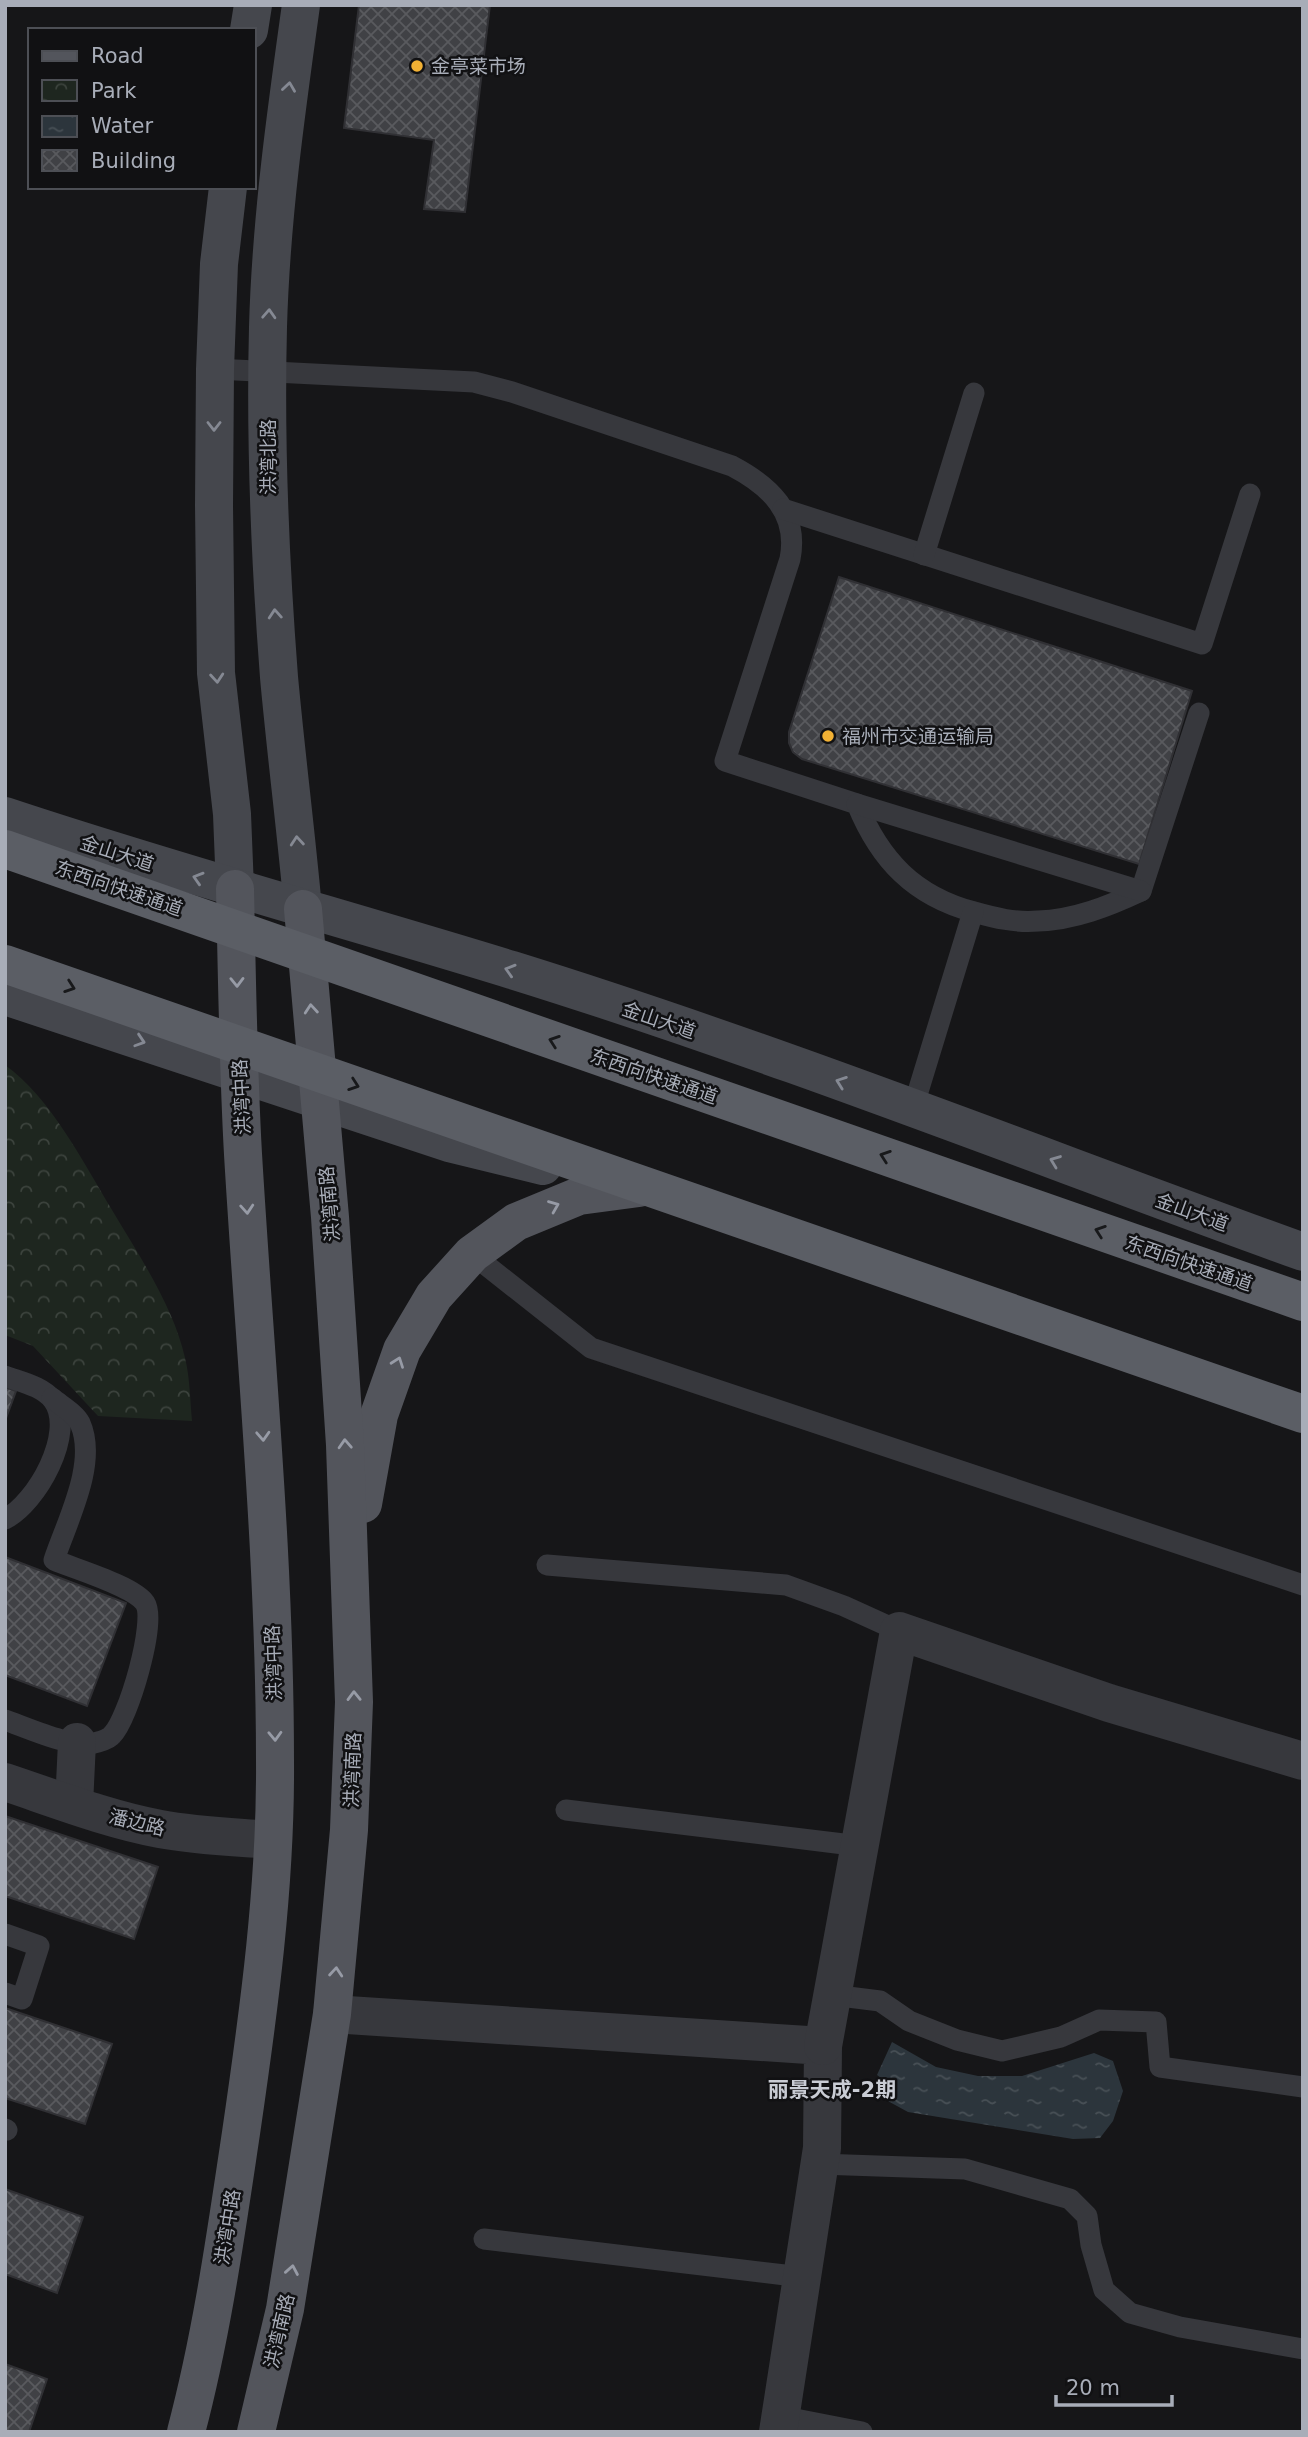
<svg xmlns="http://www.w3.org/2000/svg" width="1308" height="2437" font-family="'DejaVu Sans','Noto Sans SC',sans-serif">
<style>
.park{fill:url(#park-crowns)}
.water{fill:url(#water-ripples)}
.building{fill:url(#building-cross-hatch);stroke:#303034;stroke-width:2}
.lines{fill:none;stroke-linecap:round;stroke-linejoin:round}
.service{stroke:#37383d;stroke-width:21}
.minor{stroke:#37383d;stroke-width:38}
.tertiary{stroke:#37383d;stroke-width:38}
.secondary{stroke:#45474d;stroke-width:38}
.primary{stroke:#53555c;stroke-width:38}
.trunk-bridge{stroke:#5b5e65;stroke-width:38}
.oneway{stroke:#858993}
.oneway2{stroke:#979ba6}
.oneway3{stroke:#18191b}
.poi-dot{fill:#f2b134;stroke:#111113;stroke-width:2.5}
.labels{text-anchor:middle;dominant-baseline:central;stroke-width:5;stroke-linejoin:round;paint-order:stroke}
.poi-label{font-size:19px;fill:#a8adb8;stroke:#111113;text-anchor:start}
.street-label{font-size:19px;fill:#a8adb8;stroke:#111113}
.neighbourhood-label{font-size:21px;font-weight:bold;fill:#c9ccd4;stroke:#111113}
</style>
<defs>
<pattern id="park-crowns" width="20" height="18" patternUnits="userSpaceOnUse" patternTransform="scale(1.75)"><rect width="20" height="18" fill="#1e261f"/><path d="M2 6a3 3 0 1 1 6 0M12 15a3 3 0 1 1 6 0" fill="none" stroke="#3c433d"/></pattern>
<pattern id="water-ripples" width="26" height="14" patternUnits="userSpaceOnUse" patternTransform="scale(1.75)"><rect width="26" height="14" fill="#2c353c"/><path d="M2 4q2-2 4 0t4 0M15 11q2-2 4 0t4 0" fill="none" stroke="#485056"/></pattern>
<pattern id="building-cross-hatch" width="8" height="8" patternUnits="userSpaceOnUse" patternTransform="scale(1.75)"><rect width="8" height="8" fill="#404145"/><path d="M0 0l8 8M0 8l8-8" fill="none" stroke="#595a5e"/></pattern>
</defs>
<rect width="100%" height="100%" fill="#161618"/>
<path class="park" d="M 5,1065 C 51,1098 83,1162 112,1210 C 138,1254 174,1307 185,1358 C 190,1378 190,1400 192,1421 L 98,1416 L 33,1346 L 5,1335 Z"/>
<path class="water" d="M 892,2042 L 936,2067 L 978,2076 L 1022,2076 L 1094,2053 L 1113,2061 L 1123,2091 L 1113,2121 L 1100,2138 L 1073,2139 L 908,2112 L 886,2100 L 884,2080 L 877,2075 Z"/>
<g class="building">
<path d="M 359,5 L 490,5 L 465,212 L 424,209 L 434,140 L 344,128 Z"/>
<path d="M 839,577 L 1192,691 L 1139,864 L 802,759 L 793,752 L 789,743 L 789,732 Z"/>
<path d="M 5,1387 L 16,1391 L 5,1421 Z"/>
<path d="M 5,1557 L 126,1603 L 87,1706 L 5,1675 Z"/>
<path d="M 5,1816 L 158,1867 L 134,1939 L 5,1896 Z"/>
<path d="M 5,2008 L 112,2044 L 85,2124 L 5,2098 Z"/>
<path d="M 5,2189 L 83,2217 L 57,2293 L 5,2274 Z"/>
<path d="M 5,2364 L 47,2379 L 29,2432 L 5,2432 Z"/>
</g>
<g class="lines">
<g class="service">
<path d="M 215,369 L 474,382 L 512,392 L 732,466 C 770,486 799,513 790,559 L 725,761 L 857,804 C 880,860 914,896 974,912 C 995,918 1016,923 1038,921 C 1074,920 1109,906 1141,891 L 1199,713"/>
<path d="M 783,509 L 1202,644 L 1250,494"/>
<path d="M 924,555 L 974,393"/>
<path d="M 857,804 L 1141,891"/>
<path d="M 913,1108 L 973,912"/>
<path d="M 472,1254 L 591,1348 L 1303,1585"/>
<path d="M 5,1376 C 21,1382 42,1386 53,1400 C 77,1432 36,1504 5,1519"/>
<path d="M 547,1565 L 786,1585 L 844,1606 L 899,1631"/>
<path d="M 5,1720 C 28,1728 75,1750 98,1742 C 102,1741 110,1738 112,1735 C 128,1720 157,1621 145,1603 C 134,1586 75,1569 54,1560 C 67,1521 98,1463 80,1423 C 75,1413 60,1405 52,1398"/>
<path d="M 566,1810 L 860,1846"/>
<path d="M 5,1934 L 39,1946 L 22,1999 L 5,1993"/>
<path d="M 832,1995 L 880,2001 L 909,2021 L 957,2040 L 1002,2051 L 1061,2037 L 1099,2020 L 1156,2022 L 1160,2067 L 1303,2087"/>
<path d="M 5,2129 L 7,2130"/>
<path d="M 819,2164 L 965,2169 L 1070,2199 L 1087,2216 L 1091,2245 L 1104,2290 L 1130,2313 L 1180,2327 L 1303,2349"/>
<path d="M 484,2239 L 802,2277"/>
<path d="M 780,2416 L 862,2432"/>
</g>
<g class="minor">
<path d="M 74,1805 L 77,1742"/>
<path d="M 332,2014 L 823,2046 L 822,2148 L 778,2432"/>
<path d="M 823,2046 L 899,1631 L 1109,1703 L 1303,1761"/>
</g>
<path class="tertiary" d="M 5,1782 C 56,1799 107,1819 160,1829 C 197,1836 235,1837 272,1840"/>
<g class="secondary">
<path d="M 301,5 C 286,112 271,219 268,327 C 265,444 270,560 279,677 C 286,754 296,831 303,909"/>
<path d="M 249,30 L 253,5"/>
<path d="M 228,187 L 219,264 L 215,369 L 214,505 L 216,673 L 232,814 L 235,889"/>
<path d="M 5,816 C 173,872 343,918 512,970 C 779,1053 1040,1157 1303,1252"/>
<path d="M 5,996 L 449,1143 L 543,1166"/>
</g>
<g class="primary">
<path d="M 363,1504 L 379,1415 L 402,1350 L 434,1296 L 472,1254 L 516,1222 L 579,1196 L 639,1188"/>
<path d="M 186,2432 C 212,2334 226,2233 241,2133 C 259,2010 276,1885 275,1761 C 275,1558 255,1356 243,1154 C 238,1065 237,977 235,889"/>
<path d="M 256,2432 L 285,2309 L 332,2014 L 349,1830 L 354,1702 L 345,1445 L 330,1217 L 303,909"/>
</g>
<g class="trunk-bridge">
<path d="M 5,849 L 1303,1302"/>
<path d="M 5,964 L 1303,1414"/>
</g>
</g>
<defs><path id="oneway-chevron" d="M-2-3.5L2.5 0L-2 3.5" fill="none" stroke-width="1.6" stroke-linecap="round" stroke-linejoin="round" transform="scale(1.75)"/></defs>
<g class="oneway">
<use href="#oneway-chevron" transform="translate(289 87) rotate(-82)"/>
<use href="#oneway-chevron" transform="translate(269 314) rotate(-87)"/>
<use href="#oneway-chevron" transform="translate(214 426) rotate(90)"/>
<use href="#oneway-chevron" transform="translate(275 614) rotate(-94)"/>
<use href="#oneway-chevron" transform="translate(217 678) rotate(85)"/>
<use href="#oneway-chevron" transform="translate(297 841) rotate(-95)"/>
<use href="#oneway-chevron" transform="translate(198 878) rotate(-163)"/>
<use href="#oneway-chevron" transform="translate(510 970) rotate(-163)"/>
<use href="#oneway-chevron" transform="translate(140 1041) rotate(18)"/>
<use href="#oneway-chevron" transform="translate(841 1082) rotate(-160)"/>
<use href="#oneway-chevron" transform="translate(1055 1161) rotate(-159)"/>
</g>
<g class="oneway2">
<use href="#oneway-chevron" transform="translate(237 982) rotate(89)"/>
<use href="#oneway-chevron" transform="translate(311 1009) rotate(-95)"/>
<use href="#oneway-chevron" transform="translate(554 1206) rotate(-22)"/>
<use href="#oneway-chevron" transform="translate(247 1209) rotate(86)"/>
<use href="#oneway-chevron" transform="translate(398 1362) rotate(-70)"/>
<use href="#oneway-chevron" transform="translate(263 1436) rotate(87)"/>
<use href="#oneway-chevron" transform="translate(345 1444) rotate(-93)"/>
<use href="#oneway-chevron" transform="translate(354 1696) rotate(-91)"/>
<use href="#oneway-chevron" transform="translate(275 1736) rotate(88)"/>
<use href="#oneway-chevron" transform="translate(336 1972) rotate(-85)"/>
<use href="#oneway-chevron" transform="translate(292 2270) rotate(-80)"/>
</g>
<g class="oneway3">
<use href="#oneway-chevron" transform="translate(70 987) rotate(19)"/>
<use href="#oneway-chevron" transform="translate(554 1041) rotate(-161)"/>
<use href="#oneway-chevron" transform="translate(354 1085) rotate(19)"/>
<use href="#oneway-chevron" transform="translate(885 1156) rotate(-161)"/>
<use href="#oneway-chevron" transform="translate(1100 1231) rotate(-161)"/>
</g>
<g class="poi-dot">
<circle cx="417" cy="66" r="7"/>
<circle cx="828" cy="736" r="7"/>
</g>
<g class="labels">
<g class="poi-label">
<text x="431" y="66">金亭菜市场</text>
<text x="842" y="736">福州市交通运输局</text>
</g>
<g class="street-label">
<text transform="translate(268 457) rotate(-90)">洪湾北路</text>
<text transform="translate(117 853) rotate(18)">金山大道</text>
<text transform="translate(119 888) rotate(19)">东西向快速通道</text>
<text transform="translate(659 1020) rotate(19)">金山大道</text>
<text transform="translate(654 1076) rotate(19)">东西向快速通道</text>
<text transform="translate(241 1097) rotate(-93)">洪湾中路</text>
<text transform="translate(329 1204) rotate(-95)">洪湾南路</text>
<text transform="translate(1192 1212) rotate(20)">金山大道</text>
<text transform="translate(1189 1263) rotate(19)">东西向快速通道</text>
<text transform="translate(273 1663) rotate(-92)">洪湾中路</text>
<text transform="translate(352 1770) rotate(-88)">洪湾南路</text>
<text transform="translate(137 1822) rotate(14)">潘边路</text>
<text transform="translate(227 2227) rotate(-81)">洪湾中路</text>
<text transform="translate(279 2331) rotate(-77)">洪湾南路</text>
</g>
<g class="neighbourhood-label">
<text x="832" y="2090">丽景天成-2期</text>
</g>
</g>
<rect width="1308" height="2437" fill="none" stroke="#a8adb8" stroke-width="14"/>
<rect x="28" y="28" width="228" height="161" fill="#111113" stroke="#4d4f55" stroke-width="2"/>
<rect x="42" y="51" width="35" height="10" fill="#53555c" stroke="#4d4f55" stroke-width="2"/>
<text x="91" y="63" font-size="21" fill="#a8adb8">Road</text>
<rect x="42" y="80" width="35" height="21" fill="url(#park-crowns)" stroke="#4d4f55" stroke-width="2"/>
<text x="91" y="98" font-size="21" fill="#a8adb8">Park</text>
<rect x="42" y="116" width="35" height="21" fill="url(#water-ripples)" stroke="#4d4f55" stroke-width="2"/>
<text x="91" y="133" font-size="21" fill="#a8adb8">Water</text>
<rect x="42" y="150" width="35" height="21" fill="url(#building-cross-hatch)" stroke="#4d4f55" stroke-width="2"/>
<text x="91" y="168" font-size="21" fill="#a8adb8">Building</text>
<path d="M1056 2395v10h116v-10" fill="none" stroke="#a8adb8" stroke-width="3.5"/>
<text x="1066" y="2395" font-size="21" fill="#a8adb8" stroke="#111113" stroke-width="5" paint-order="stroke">20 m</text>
</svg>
